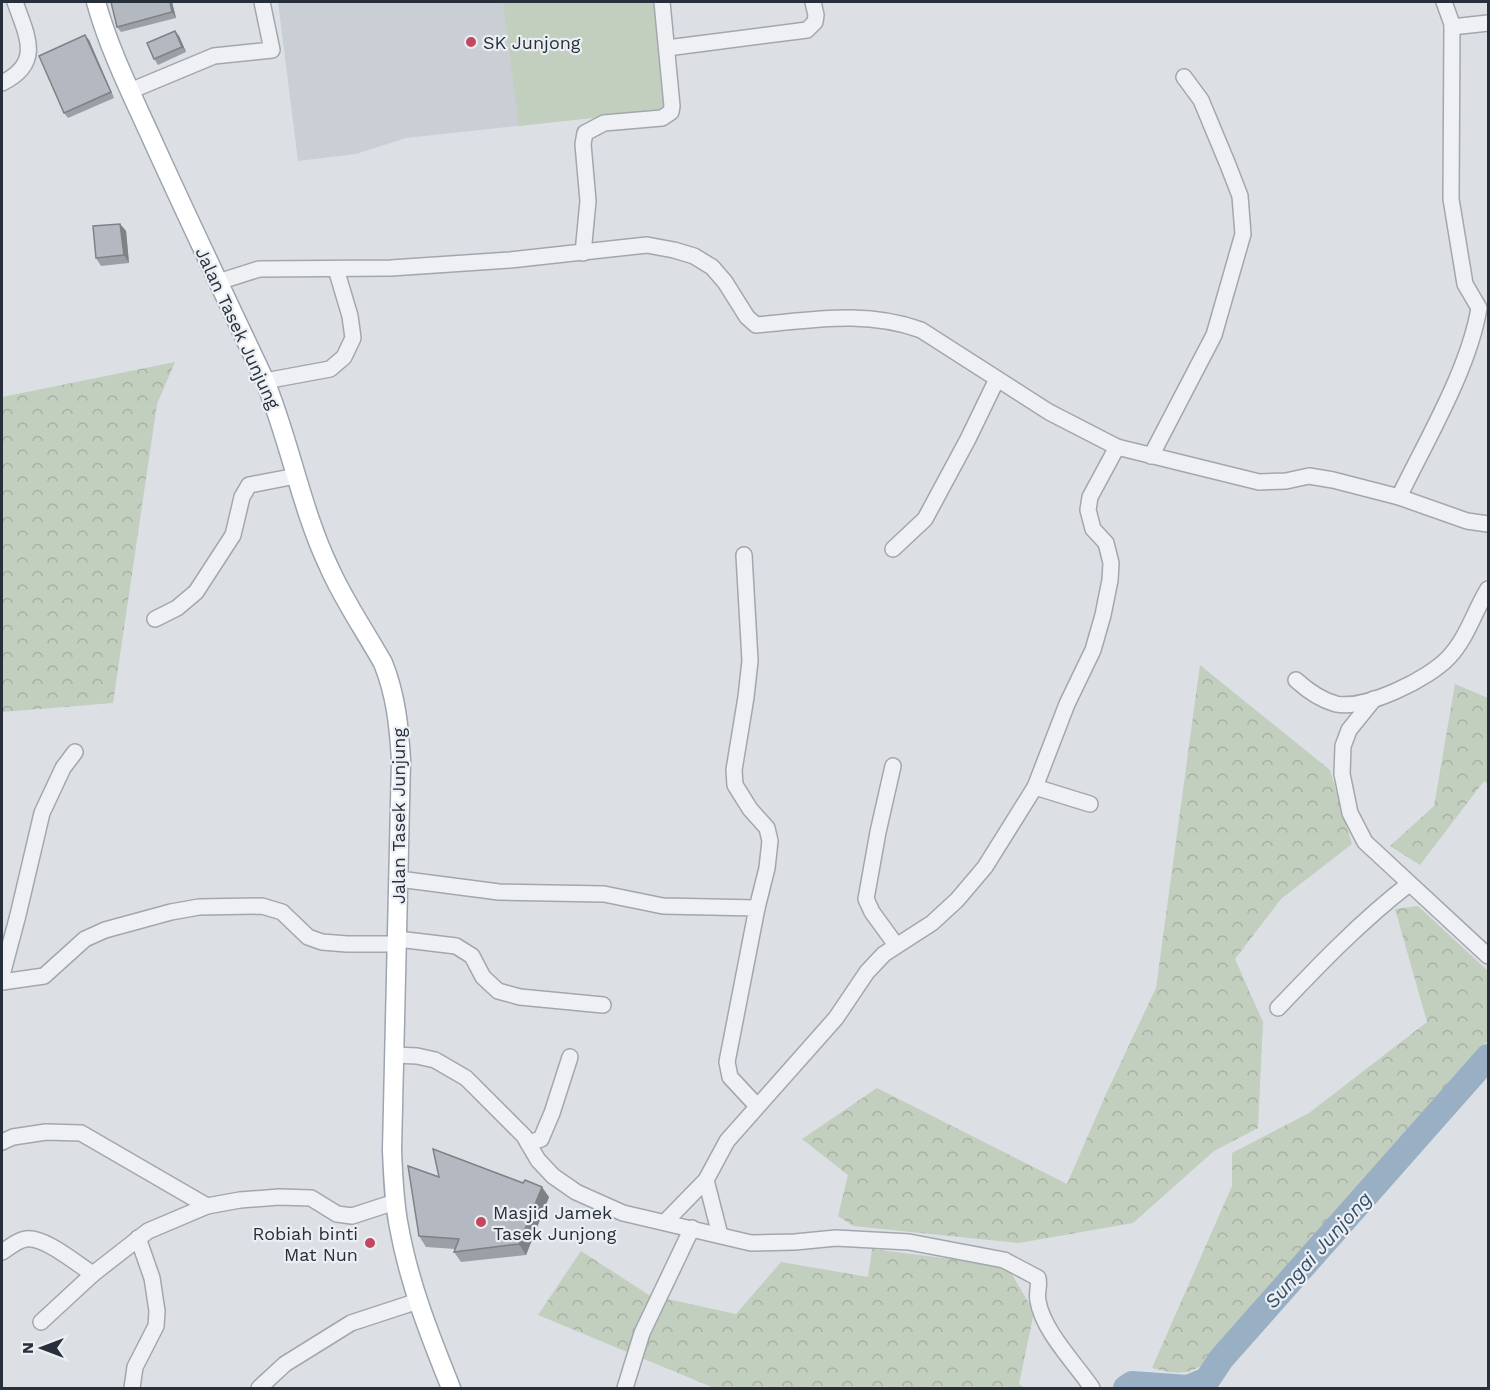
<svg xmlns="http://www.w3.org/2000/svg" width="1490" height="1390" font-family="'Work Sans',sans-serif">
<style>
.built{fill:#cacfd6}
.forest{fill:url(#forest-crowns)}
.pitch{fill:#c2cebe}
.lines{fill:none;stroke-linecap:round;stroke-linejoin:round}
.river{stroke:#99afc3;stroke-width:26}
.minor-casing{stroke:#a2a7ae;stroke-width:18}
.major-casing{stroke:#9ca5b0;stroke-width:21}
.minor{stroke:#eef0f4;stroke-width:15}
.major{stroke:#fff;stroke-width:18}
.wall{fill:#9b9fa6}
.shaded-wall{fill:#7e8287}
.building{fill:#b4b9c1;stroke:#7e8287;stroke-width:1.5}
.poi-dot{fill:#c24860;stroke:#ebeff3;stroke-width:2}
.labels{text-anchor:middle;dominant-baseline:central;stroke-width:4.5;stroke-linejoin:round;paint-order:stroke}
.poi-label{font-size:18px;fill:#272f3a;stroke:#ebeff3;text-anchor:start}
.street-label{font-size:18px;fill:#272f3a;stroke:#ebeff3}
.water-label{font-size:20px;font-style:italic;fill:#354f6a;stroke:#ebeff3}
</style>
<defs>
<pattern id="forest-crowns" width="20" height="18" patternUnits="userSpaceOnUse" patternTransform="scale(1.5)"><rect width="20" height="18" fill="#c2cebe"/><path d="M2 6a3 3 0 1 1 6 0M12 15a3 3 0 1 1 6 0" fill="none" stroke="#a7b1a4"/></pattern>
</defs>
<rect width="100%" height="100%" fill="#dce0e5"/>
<path class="built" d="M 278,2 L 654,2 L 665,110 L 406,138 L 356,154 L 298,161 Z"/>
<g class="forest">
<path d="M 175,362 L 157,404 L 113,703 L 2,712 L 2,397 Z"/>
<path d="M 1200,665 L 1330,770 L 1352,844 L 1281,899 L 1235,959 L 1263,1022 L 1258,1128 L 1214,1151 L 1133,1223 L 1019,1243 L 853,1226 L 838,1216 L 848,1175 L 802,1139 L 877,1088 L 1067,1184 L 1106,1094 L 1156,988 Z"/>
<path d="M 1455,684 L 1488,698 L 1488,784 L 1484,781 L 1420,865 L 1390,846 L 1434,806 Z"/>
<path d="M 1418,906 L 1488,971 L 1488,1041 L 1479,1049 L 1222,1349 C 1195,1372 1188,1378 1152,1368 L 1232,1186 L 1232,1153 L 1309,1113 L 1427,1022 L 1395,909 Z"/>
<path d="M 872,1249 L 1007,1266 L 1034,1312 L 1019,1384 L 1025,1388 L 714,1388 L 538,1315 L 581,1251 L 649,1295 L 736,1314 L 781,1262 L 868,1277 Z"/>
</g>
<path class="pitch" d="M 503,2 L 654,2 L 665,110 L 519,126 Z"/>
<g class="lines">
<path class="river" d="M 1126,1388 L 1132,1384 L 1188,1388 L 1207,1380 L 1221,1359 L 1488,1057"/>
<g class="minor-casing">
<g id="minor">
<path d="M 1452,27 L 1488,23"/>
<path d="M 667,48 L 807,30 L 815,22 L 816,15 L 813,2"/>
<path d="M 2,83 C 43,63 27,36 15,2"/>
<path d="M 130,91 L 214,56 L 272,50 L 262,2"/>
<path d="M 583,253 L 588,201 L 583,144 L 585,133 L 604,123 L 662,118 L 671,112 L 672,106 L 662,2"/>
<path d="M 218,282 L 259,269 L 391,268 L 510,260 L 647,245 L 674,250 L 694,256 L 712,267 L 725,282 L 747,317 L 756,325 C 814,320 865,310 921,330 L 1049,412 L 1117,447 L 1259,482 L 1286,481 L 1309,476 L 1333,480 L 1399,497 L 1467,521 L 1488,524"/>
<path d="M 265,381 L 330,369 L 344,357 L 353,338 L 350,316 L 336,269"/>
<path d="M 1151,456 L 1214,335 L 1243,234 L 1240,196 L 1228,165 L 1201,100 L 1184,77"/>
<path d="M 1399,497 C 1426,441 1469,369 1479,308 L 1465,284 L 1451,199 L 1452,24 L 1444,2"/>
<path d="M 893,549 L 925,519 L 968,439 L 997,379"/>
<path d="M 744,555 L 750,661 L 746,697 L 734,770 L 735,785 L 750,809 L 767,828 L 770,841 L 767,868 L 757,908"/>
<path d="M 155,619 L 177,608 L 196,592 L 233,535 L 242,497 L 249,485 L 296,476"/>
<path d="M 1296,680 C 1307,690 1321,700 1336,704 C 1365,710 1429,679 1449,657 C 1467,638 1474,612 1488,589"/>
<path d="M 1374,699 L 1349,730 L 1343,746 L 1342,774 L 1350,813 L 1365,842 L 1488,956"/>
<path d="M 893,766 L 878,832 L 866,899 L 872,912 L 896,945"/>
<path d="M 1035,787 L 1090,804"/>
<path d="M 399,879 L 499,892 L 604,894 L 663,906 L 757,908 L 727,1062 L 730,1077 L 757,1106"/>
<path d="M 398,939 L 456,946 L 472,956 L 483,977 L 498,991 L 520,997 L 603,1005"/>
<path d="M 2,975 L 18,915 L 42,813 L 63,768 L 75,752"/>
<path d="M 2,982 L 44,976 L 85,939 L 105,930 L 171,912 L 199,907 L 262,906 L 282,912 L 308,937 L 322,942 L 347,944 L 398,944"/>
<path d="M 1278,1008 C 1320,964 1361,921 1409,884"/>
<path d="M 394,1055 L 417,1056 L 435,1060 L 466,1078 L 524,1136 L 538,1160 L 553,1176 L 576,1192 L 623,1213 L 751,1243 L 795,1242 L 836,1238 L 909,1242 L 1004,1260 L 1038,1278 C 1040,1286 1036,1293 1038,1301 C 1043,1331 1075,1363 1092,1388"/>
<path d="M 2,1142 L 13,1137 L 46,1132 L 81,1133 L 207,1206"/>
<path d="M 528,1143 L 541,1139 L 552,1113 L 570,1057"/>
<path d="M 665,1222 L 706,1180"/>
<path d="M 720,1235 L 706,1180 L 727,1141 L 836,1018 L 867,972 L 884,954 L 932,923 L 957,900 L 985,867 L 1035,787 L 1067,704 L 1093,650 L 1103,615 L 1110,580 L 1111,563 L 1106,543 L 1093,529 L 1088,510 L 1090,497 L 1117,447"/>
<path d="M 2,1252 C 9,1248 17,1240 26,1239 C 44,1236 77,1264 93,1274"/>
<path d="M 41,1322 L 93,1274 L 148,1231 L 207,1206 L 240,1200 L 279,1197 L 311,1198 L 337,1214 L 352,1216 L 395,1202"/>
<path d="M 132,1388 L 135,1367 L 156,1326 L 157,1311 L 152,1278 L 138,1238"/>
<path d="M 259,1388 L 285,1364 L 351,1323 L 418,1301"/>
<path d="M 625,1388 L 642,1333 L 692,1228"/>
</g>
</g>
<g class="major-casing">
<path id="major" d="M 96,2 C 109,49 131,93 151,137 C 188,219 227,300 265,381 C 290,442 301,508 329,567 C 344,601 365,631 383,663 C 396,695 399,727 401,760 L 392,1150 C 393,1176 394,1202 399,1227 C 409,1283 430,1336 451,1388"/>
</g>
<use href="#minor" class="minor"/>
<use href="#major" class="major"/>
</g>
<g class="wall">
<path d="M 111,2 L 172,2 L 176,18 L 121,32 L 117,27 Z"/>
<path d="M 175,31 L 179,36 L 186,52 L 158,65 L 154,59 Z"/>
<path d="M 89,40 L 114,98 L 68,118 L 64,113 Z"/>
<path d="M 120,224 L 126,231 L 129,263 L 101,266 L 96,258 Z"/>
<path d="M 439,1177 L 549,1197 L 526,1255 L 461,1262 L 454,1252 L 455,1249 L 426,1247 L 419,1236 Z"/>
</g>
<g class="shaded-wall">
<path d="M 170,2 L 172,2 L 176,18 L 172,12 Z"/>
<path d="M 175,31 L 179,36 L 186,52 L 182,47 Z"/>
<path d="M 85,35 L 89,40 L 114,98 L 111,92 Z"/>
<path d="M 120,224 L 126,231 L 129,263 L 124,255 Z"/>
<path d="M 542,1187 L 549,1197 L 526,1255 L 519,1244 Z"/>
</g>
<g class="building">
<path d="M 111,2 L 170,2 L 172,12 L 117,27 Z"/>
<path d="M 175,31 L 182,47 L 154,59 L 147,43 Z"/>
<path d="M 85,35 L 111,92 L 64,113 L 39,56 Z"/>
<path d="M 120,224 L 124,255 L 96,258 L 93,226 Z"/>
<path d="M 433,1149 L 523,1183 L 525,1180 L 542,1187 L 519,1244 L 454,1252 L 459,1239 L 419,1236 L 408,1166 L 439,1177 Z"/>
</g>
<g class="poi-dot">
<circle cx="471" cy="42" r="6"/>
<circle cx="481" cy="1222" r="6"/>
<circle cx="370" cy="1243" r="6"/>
</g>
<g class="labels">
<g class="poi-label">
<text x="483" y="42">SK Junjong</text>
<text x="493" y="1212">Masjid Jamek<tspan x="493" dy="21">Tasek Junjong</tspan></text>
<text x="358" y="1233" text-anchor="end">Robiah binti<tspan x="358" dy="21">Mat Nun</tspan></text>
</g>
<g class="street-label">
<text transform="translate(238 328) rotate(65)">Jalan Tasek Junjung</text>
<text transform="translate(398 816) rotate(-90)">Jalan Tasek Junjung</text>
</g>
<g class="water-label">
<text transform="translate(1318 1250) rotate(-48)">Sungai Junjong</text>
</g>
</g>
<rect width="1490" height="1390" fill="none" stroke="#272f3a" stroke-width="6"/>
<g transform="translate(42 1348) rotate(270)" stroke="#ebeff3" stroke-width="4.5" paint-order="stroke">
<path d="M0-4.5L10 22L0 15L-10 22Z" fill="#272f3a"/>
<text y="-9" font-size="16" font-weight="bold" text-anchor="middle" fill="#272f3a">N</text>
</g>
</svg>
